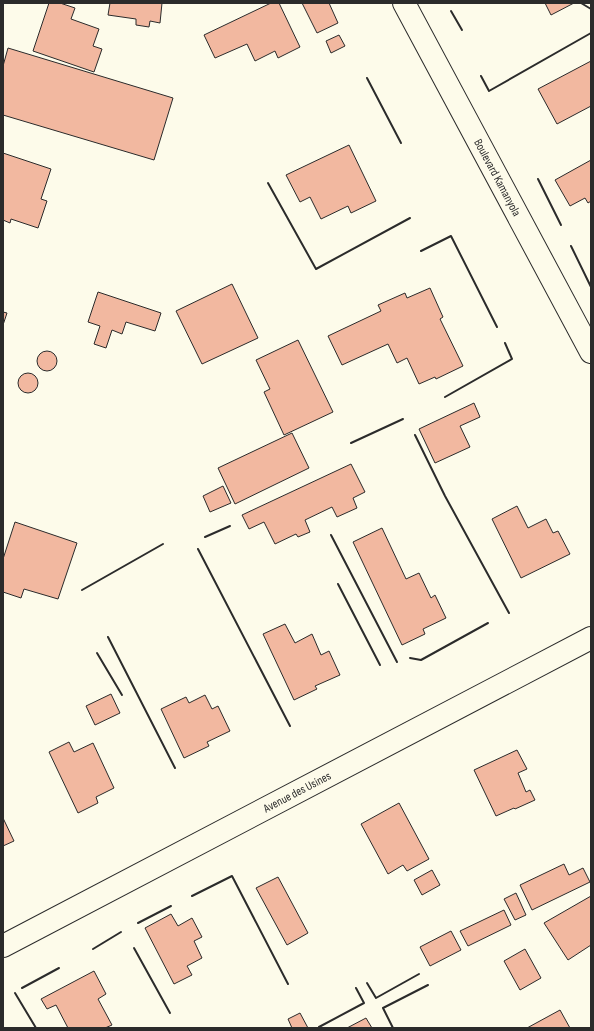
<svg xmlns="http://www.w3.org/2000/svg" width="594" height="1031" font-family="'Sofia Sans Condensed',sans-serif">
<style>
.building{fill:#f2b8a0;stroke:#2b2b2b}
.lines{fill:none;stroke-linecap:round;stroke-linejoin:round}
.minor-casing{stroke:#2b2b2b;stroke-width:24}
.secondary-casing{stroke:#2b2b2b;stroke-width:24}
.minor{stroke:#fdfbea;stroke-width:22}
.secondary{stroke:#fdfbea;stroke-width:22}
.wall{stroke:#2b2b2b;stroke-width:2}
.labels{text-anchor:middle;dominant-baseline:central;stroke-width:3;stroke-linejoin:round;paint-order:stroke}
.street-label{font-size:12px;fill:#2b2b2b;stroke:#fdfbea}
</style>
<rect width="100%" height="100%" fill="#fdfbea"/>
<g class="building">
<path d="M 49,3 L 60,3 L 75,8 L 71,19 L 99,29 L 93,46 L 102,49 L 94,72 L 33,51 Z"/>
<path d="M 110,3 L 162,3 L 160,23 L 150,21 L 149,27 L 136,25 L 136,19 L 108,15 Z"/>
<path d="M 271,3 L 279,3 L 300,47 L 278,58 L 275,51 L 255,61 L 247,44 L 215,58 L 204,35 Z"/>
<path d="M 302,3 L 329,3 L 338,23 L 317,33 Z"/>
<path d="M 545,3 L 574,3 L 551,15 Z"/>
<path d="M 339,35 L 345,46 L 331,53 L 326,41 Z"/>
<path d="M 8,48 L 173,98 L 154,160 L 3,115 L 3,66 Z"/>
<path d="M 591,61 L 591,106 L 557,124 L 538,89 Z"/>
<path d="M 349,145 L 376,201 L 351,213 L 348,206 L 321,219 L 310,197 L 300,202 L 286,175 Z"/>
<path d="M 3,153 L 51,169 L 41,199 L 47,201 L 38,228 L 11,219 L 10,223 L 3,220 Z"/>
<path d="M 591,160 L 591,201 L 588,203 L 585,198 L 570,206 L 555,180 Z"/>
<path d="M 232,284 L 258,338 L 202,364 L 176,311 Z"/>
<path d="M 430,288 L 443,317 L 440,319 L 463,366 L 436,379 L 435,377 L 419,384 L 407,358 L 397,363 L 388,344 L 342,365 L 328,336 L 381,311 L 378,305 L 405,293 L 407,298 Z"/>
<path d="M 98,292 L 161,313 L 155,331 L 126,322 L 122,334 L 112,330 L 106,348 L 94,344 L 100,326 L 88,322 Z"/>
<path d="M 3,312 L 7,313 L 3,325 Z"/>
<path d="M 298,340 L 333,412 L 284,435 L 264,392 L 270,389 L 256,360 Z"/>
<circle cx="47" cy="361" r="10"/>
<circle cx="28" cy="383" r="10"/>
<path d="M 474,403 L 480,417 L 460,426 L 470,447 L 435,463 L 419,429 Z"/>
<path d="M 292,433 L 309,468 L 235,504 L 218,468 Z"/>
<path d="M 351,464 L 365,492 L 353,498 L 357,508 L 337,517 L 332,507 L 305,520 L 310,532 L 298,537 L 296,534 L 275,544 L 264,522 L 249,529 L 242,515 Z"/>
<path d="M 223,486 L 231,503 L 210,512 L 203,496 Z"/>
<path d="M 517,506 L 528,528 L 546,519 L 553,533 L 558,531 L 570,554 L 521,578 L 492,519 Z"/>
<path d="M 15,522 L 77,543 L 58,599 L 24,589 L 21,598 L 3,592 L 3,559 Z"/>
<path d="M 382,528 L 406,579 L 419,573 L 431,598 L 435,595 L 446,618 L 423,629 L 425,634 L 402,645 L 353,542 Z"/>
<path d="M 285,624 L 295,643 L 312,634 L 321,655 L 329,651 L 340,675 L 315,686 L 317,689 L 294,700 L 263,634 Z"/>
<path d="M 111,694 L 120,713 L 95,725 L 86,706 Z"/>
<path d="M 205,695 L 212,709 L 218,706 L 230,731 L 207,742 L 209,746 L 184,758 L 161,709 L 186,697 L 189,703 Z"/>
<path d="M 69,742 L 74,752 L 93,743 L 114,788 L 96,797 L 98,803 L 78,813 L 49,752 Z"/>
<path d="M 517,750 L 527,769 L 518,773 L 526,792 L 530,790 L 535,800 L 515,809 L 514,808 L 496,816 L 474,770 Z"/>
<path d="M 399,803 L 429,859 L 407,871 L 403,865 L 388,874 L 361,824 Z"/>
<path d="M 3,818 L 14,841 L 3,846 Z"/>
<path d="M 564,864 L 569,875 L 583,868 L 590,882 L 532,910 L 520,885 Z"/>
<path d="M 432,870 L 440,885 L 422,895 L 414,880 Z"/>
<path d="M 278,877 L 308,933 L 287,945 L 256,888 Z"/>
<path d="M 516,893 L 526,915 L 515,920 L 504,899 Z"/>
<path d="M 591,896 L 591,945 L 568,960 L 544,923 Z"/>
<path d="M 504,910 L 511,925 L 468,946 L 460,931 Z"/>
<path d="M 171,914 L 178,926 L 192,918 L 202,937 L 194,941 L 202,958 L 187,966 L 192,975 L 174,984 L 145,928 Z"/>
<path d="M 451,931 L 461,950 L 430,966 L 420,947 Z"/>
<path d="M 525,949 L 541,978 L 520,990 L 504,961 Z"/>
<path d="M 94,971 L 106,994 L 98,999 L 112,1025 L 105,1028 L 68,1028 L 56,1005 L 47,1009 L 41,999 Z"/>
<path d="M 560,1010 L 570,1028 L 527,1028 Z"/>
<path d="M 300,1013 L 308,1028 L 292,1028 L 288,1019 Z"/>
<path d="M 366,1018 L 372,1028 L 347,1028 Z"/>
</g>
<g class="lines">
<g class="minor-casing">
<g id="minor">
<path id="s1" d="M 3,946 L 591,638"/>
</g>
</g>
<g class="secondary-casing">
<g id="secondary">
<path id="s2" d="M 404,3 L 591,352"/>
</g>
</g>
<use href="#minor" class="minor"/>
<use href="#secondary" class="secondary"/>
<g class="wall">
<path d="M 581,3 L 591,9"/>
<path d="M 451,11 L 462,30"/>
<path d="M 481,76 L 489,91 L 591,33"/>
<path d="M 367,78 L 401,143"/>
<path d="M 538,179 L 561,225"/>
<path d="M 268,183 L 316,269 L 410,218"/>
<path d="M 571,246 L 591,287"/>
<path d="M 421,251 L 451,236 L 497,327"/>
<path d="M 445,397 L 512,359 L 505,343"/>
<path d="M 415,435 L 445,496 L 509,613"/>
<path d="M 351,443 L 403,419"/>
<path d="M 331,535 L 397,662"/>
<path d="M 205,537 L 230,526"/>
<path d="M 198,549 L 290,726"/>
<path d="M 338,584 L 380,665"/>
<path d="M 82,590 L 163,544"/>
<path d="M 108,637 L 175,768"/>
<path d="M 97,653 L 122,695"/>
<path d="M 410,658 L 421,660 L 488,623"/>
<path d="M 192,896 L 232,876 L 288,984"/>
<path d="M 138,923 L 171,906"/>
<path d="M 134,948 L 170,1013"/>
<path d="M 93,949 L 121,932"/>
<path d="M 367,983 L 376,998 L 419,974"/>
<path d="M 22,988 L 59,968"/>
<path d="M 15,993 L 36,1028"/>
<path d="M 319,1027 L 364,1003 L 356,988"/>
<path d="M 393,1028 L 383,1008 L 428,985"/>
</g>
</g>
<g class="labels">
<g class="street-label">
<text stroke="none"><textPath href="#s2" startOffset="198">Boulevard Kamanyola</textPath></text>
<text stroke="none"><textPath href="#s1" startOffset="332">Avenue des Usines</textPath></text>
</g>
</g>
<rect width="594" height="1031" fill="none" stroke="#2b2b2b" stroke-width="8"/>
</svg>
